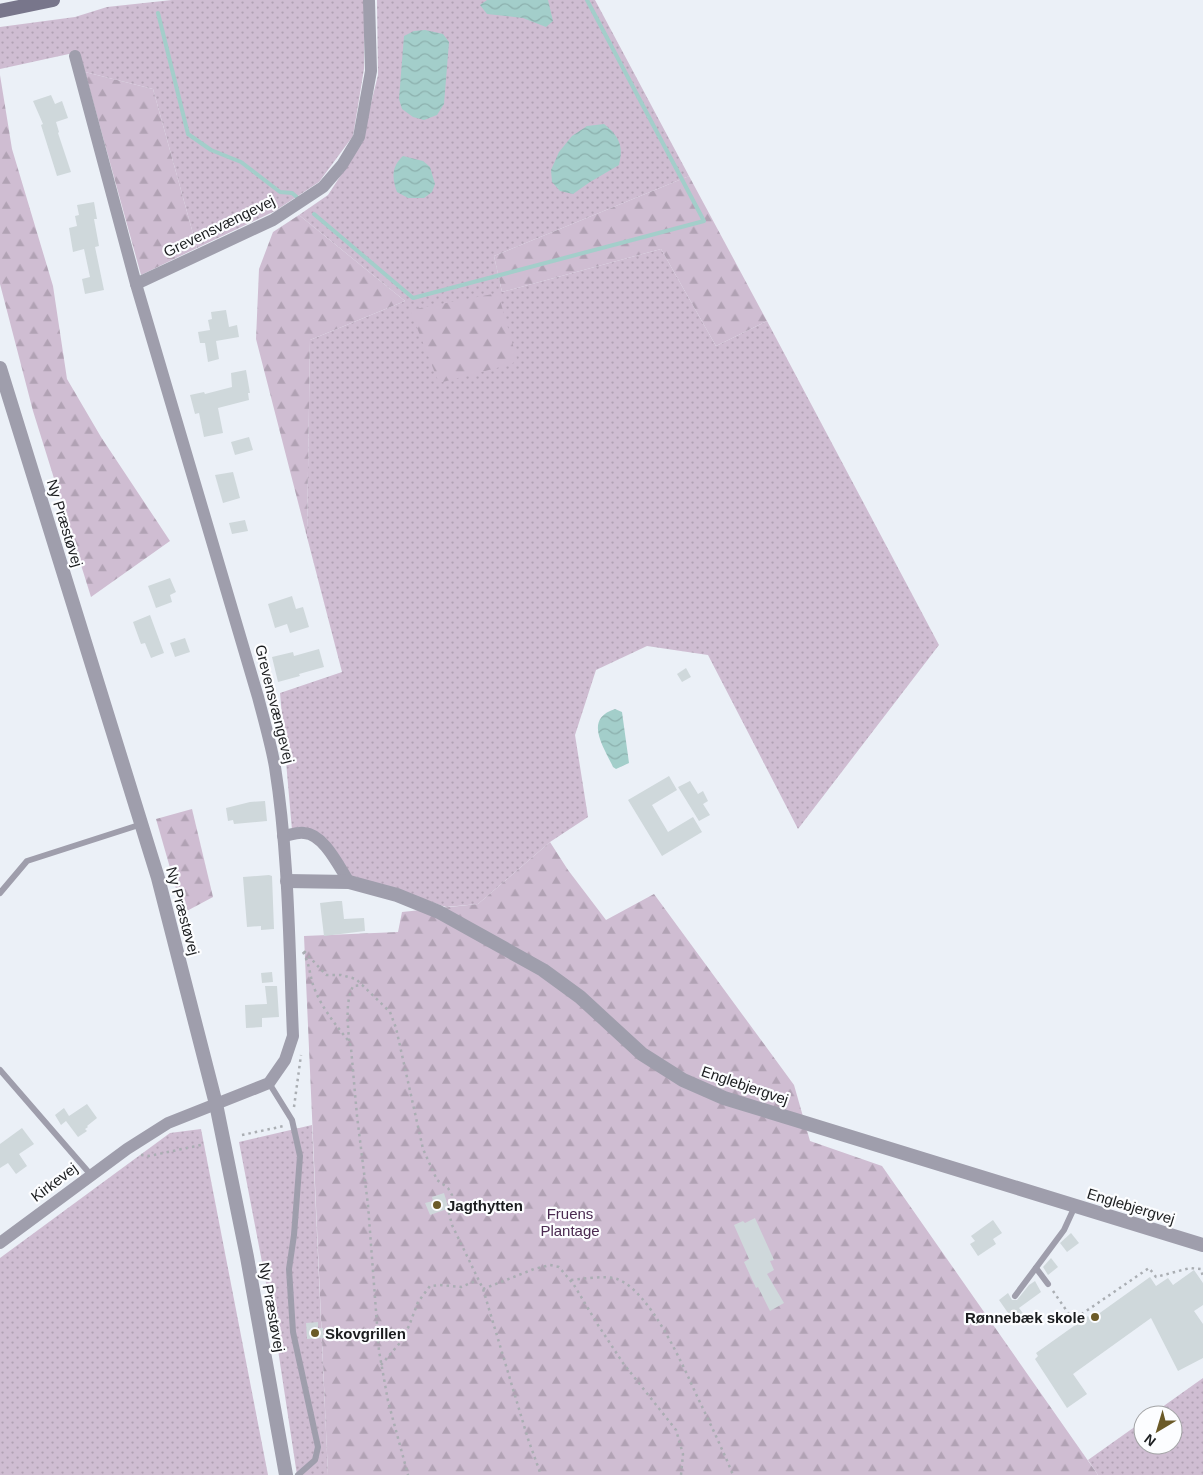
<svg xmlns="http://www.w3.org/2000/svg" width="1203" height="1475" font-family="Arial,sans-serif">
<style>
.grass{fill:url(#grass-dots)}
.forest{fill:url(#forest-firs)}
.water{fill:url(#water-waves)}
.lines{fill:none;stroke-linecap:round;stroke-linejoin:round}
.stream{stroke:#a3ceca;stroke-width:4}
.building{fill:#cfd8db}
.path{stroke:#aaaeb3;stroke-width:2.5;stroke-dasharray:2.5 4;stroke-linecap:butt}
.service{stroke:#9f9eac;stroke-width:6}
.minor{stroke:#9f9eac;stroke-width:12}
.tertiary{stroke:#9f9eac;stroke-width:14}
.secondary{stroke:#78768b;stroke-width:14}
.poi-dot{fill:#6b5a28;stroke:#fcfdff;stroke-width:2}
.labels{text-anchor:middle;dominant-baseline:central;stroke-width:4.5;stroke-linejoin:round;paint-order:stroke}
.street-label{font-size:15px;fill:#1b1d1f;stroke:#fcfdff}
.poi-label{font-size:15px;font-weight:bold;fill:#1b1d1f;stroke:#fcfdff;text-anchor:start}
.park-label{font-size:15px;fill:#4a2a50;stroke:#fcfdff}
</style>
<defs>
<pattern id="grass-dots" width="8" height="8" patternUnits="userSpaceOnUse" patternTransform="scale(1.25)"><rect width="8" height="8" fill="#cfbdd2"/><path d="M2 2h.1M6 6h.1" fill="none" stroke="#b1a2b4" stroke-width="1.8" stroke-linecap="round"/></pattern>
<pattern id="forest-firs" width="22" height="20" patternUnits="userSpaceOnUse" patternTransform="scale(1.25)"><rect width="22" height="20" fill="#cfbdd2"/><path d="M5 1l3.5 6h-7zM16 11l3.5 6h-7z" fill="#b1a2b4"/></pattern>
<pattern id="water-waves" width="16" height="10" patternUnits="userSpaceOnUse" patternTransform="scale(1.25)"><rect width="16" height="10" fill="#a3ceca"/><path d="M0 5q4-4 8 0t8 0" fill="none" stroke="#8cb0ad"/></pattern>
</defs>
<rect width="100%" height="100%" fill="#ebf0f7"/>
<g class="grass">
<path d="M 172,0 L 364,0 L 364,69 L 353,136 L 319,182 L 275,211 L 197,248 L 153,89 L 85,72 L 78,52 L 0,69 L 0,27 L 75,17 L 107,7 Z"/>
<path d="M 377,0 L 595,0 L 689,176 L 494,256 L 502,292 L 661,249 L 716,346 L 767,321 L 939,645 L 798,829 L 708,655 L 647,646 L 596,670 L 575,735 L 588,817 L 550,842 L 478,904 L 446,907 L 403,892 L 354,879 L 325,838 L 292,830 L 280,693 L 342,672 L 307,537 L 310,340 L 405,301 L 299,215 L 328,195 L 361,144 L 378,75 Z"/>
<path d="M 312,1125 L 328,1475 L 297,1475 L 275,1330 L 239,1142 Z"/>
<path d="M 201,1129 L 268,1475 L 0,1475 L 0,1258 L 170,1133 Z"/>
<path d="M 1203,1378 L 1203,1475 L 1098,1475 L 1088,1460 L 1143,1421 L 1143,1445 L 1173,1445 L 1173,1415 L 1151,1415 Z"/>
</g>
<g class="forest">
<path d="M 85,72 L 153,89 L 197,248 L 141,275 Z"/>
<path d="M 0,75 L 12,149 L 53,286 L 67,379 L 101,437 L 170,541 L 91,597 L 33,411 L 0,284 Z"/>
<path d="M 689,176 L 767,321 L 716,346 L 661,249 L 502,292 L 494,256 Z"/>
<path d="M 299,215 L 405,301 L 310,340 L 307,537 L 256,339 L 259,269 L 273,232 Z"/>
<path d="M 498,293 L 517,359 L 512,364 L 439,383 L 410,310 Z"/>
<path d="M 192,809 L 213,897 L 183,913 L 156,819 Z"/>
<path d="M 550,842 L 568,870 L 606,920 L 654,894 L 794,1085 L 810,1141 L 882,1166 L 1098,1475 L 328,1475 L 304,936 L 398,932 L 402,912 L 478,904 Z"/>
</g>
<g class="water">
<path d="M 487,0 L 548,0 L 553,21 L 546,27 L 523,18 L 487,14 L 480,5 Z"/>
<path d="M 425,30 L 443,34 L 449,42 L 444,104 L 437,115 L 424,120 L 413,117 L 402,109 L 399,99 L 404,36 L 414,31 Z"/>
<path d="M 604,124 C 619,136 624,146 619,165 L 590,182 L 573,194 L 560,191 L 552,182 L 551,170 L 559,152 L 572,136 L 587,126 Z"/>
<path d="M 403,156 L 423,161 L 430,167 L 435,184 L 432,192 L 424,198 L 408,198 L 397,192 C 392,178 391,167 403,156 Z"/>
<path d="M 615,709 L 622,712 L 629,763 L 616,769 L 613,767 C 604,747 583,719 615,709 Z"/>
</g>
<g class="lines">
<g class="stream">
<path d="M 158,13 L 188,134 L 211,150 L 241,162 L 280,192 L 292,193 L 298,198"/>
<path d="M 314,214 L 413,298 L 704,221 L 587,0"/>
</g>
</g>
<g class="building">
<path d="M 51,95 L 55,104 L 62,101 L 68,118 L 56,122 L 59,132 L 58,133 L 71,172 L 57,176 L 41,125 L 43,124 L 33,101 Z"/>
<path d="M 94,202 L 97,219 L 94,219 L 99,246 L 95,247 L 104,290 L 85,294 L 82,279 L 90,277 L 84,249 L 73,252 L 69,228 L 77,226 L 75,216 L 79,215 L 77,205 Z"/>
<path d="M 226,310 L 229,327 L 237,325 L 239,337 L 216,341 L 219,359 L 208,362 L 205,343 L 200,343 L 198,332 L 210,330 L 208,320 L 212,319 L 211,312 Z"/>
<path d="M 246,370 L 250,393 L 248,393 L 249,400 L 218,408 L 223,433 L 204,437 L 199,413 L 195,414 L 190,395 L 204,392 L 205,394 L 232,387 L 231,373 Z"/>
<path d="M 249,437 L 253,450 L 235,455 L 231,442 Z"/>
<path d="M 233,472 L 240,498 L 223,503 L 215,475 Z"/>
<path d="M 245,520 L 248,531 L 232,534 L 229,523 Z"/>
<path d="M 170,578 L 176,592 L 170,595 L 172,602 L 156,608 L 148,586 Z"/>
<path d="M 292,596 L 296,609 L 303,607 L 309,627 L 290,633 L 287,624 L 275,628 L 268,604 Z"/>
<path d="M 150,615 L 164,653 L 151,658 L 145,643 L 141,644 L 133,622 Z"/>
<path d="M 185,638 L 190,652 L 175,657 L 170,643 Z"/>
<path d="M 319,649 L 324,667 L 299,674 L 300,676 L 278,682 L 272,657 L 293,652 L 294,656 Z"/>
<path d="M 686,668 L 691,677 L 682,682 L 677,674 Z"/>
<path d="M 669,776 L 677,790 L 652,805 L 668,832 L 693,817 L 702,832 L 662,856 L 628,800 Z"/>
<path d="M 690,781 L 698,794 L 703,791 L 708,801 L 703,804 L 710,815 L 699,821 L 678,787 Z"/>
<path d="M 265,801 L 267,821 L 234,824 L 233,820 L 228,821 L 226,808 L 250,802 Z"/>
<path d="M 269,875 L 272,876 L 274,929 L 261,930 L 261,926 L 247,927 L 243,877 Z"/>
<path d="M 337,901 L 342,901 L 344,919 L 364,918 L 365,931 L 324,936 L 320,903 Z"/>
<path d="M 272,972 L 273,982 L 262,983 L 261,973 Z"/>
<path d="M 265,986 L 277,986 L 279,1017 L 262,1018 L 262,1027 L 246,1028 L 245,1005 L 267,1004 Z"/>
<path d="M 87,1104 L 97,1118 L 87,1126 L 88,1127 L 85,1129 L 87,1131 L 78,1137 L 66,1121 L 61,1125 L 55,1115 L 64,1108 L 69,1116 Z"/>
<path d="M 22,1128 L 34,1144 L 19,1154 L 27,1166 L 16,1174 L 8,1163 L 0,1168 L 0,1144 Z"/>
<path d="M 444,1193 L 448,1206 L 446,1207 L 447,1209 L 430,1215 L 425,1203 L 433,1201 L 432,1197 Z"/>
<path d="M 755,1218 L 774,1260 L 770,1261 L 774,1270 L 767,1274 L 784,1303 L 770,1311 L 758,1287 L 756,1288 L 744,1262 L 749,1259 L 734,1225 L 743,1221 L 745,1223 Z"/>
<path d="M 993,1220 L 1002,1233 L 993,1239 L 996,1244 L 978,1256 L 970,1244 L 975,1241 L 971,1236 Z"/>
<path d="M 1071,1233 L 1079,1243 L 1067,1252 L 1060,1243 Z"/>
<path d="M 1051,1258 L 1058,1267 L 1048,1275 L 1043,1267 Z"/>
<path d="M 1194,1270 L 1203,1283 L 1203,1305 L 1194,1311 L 1203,1324 L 1203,1358 L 1178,1371 L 1151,1318 L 1073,1374 L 1087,1394 L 1067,1408 L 1035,1359 L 1038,1356 L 1036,1353 L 1088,1316 L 1090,1320 L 1150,1277 L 1156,1286 L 1168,1278 L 1173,1285 Z"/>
<path d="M 1035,1281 L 1041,1292 L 1019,1308 L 1025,1316 L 1015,1323 L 999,1300 L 1008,1293 L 1012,1300 L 1017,1300 L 1029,1285 Z"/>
<path d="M 318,1322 L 318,1328 L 323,1328 L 324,1338 L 307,1339 L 306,1323 Z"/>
</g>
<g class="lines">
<g class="path">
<path d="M 304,951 L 326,975 L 341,975 L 356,979 L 390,1012 L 396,1028 L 423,1149 L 437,1180 L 448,1188 L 452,1195 L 452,1205 L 449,1213 L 452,1225 L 483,1289 L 528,1439 L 541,1475"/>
<path d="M 303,952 C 311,967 309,976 315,990 C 323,1010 337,1026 350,1043 L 351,1048 L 357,1116 L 368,1205 L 379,1351 L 388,1401 L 408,1475"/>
<path d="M 349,1041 C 348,1023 345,1003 353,986 L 363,985"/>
<path d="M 294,1107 L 301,1055"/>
<path d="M 242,1135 L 284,1126"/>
<path d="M 141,1155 L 149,1156 L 201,1145"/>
<path d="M 571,1280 C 583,1279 605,1275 617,1279 C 650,1291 682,1363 696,1394 C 709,1421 722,1448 733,1475"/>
<path d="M 483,1289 L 534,1269 L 550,1265 L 559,1267 L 574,1285 L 598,1325 L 623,1363 L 676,1430 L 683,1454 L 681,1475"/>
<path d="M 1053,1291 L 1073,1320 L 1149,1268 L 1156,1277 L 1190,1268 L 1201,1269 L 1203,1277"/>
<path d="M 381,1365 L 399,1344 L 409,1326 L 418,1302 L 430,1286 L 440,1285 L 461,1287 L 478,1280"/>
</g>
<g class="service">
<path d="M 0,893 L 27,861 L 142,824"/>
<path d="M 0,1070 L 91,1175"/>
<path d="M 269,1083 L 292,1120 L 300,1156 L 294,1235 L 289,1269 L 293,1332 L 318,1447 L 315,1460 L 298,1475"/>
<path d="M 1036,1268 L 1048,1284"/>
<path d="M 1015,1296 L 1064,1230 L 1075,1206"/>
</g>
<g class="minor">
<path d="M 136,284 L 273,220 L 323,187 L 342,165 L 359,137 L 371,71 L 369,1"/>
<path d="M 283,836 C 290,835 297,832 304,833 C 324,834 339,867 349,882"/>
<path d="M 0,1243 L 127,1149 L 168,1123 L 269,1083 L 285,1060 L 293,1036 C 289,946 289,856 275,767 C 271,744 264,720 258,697 L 136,284 L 75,56"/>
</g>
<g class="tertiary">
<path d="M 0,368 L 158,878 L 216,1104 L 247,1257 L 286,1475"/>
<path d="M 287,881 L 349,882 L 397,895 L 439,912 L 543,970 L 580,997 L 642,1054 L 683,1080 L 724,1098 L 1203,1245"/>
</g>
<path class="secondary" d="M 0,11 L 53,0"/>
</g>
<g class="poi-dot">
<circle cx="437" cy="1205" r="5"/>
<circle cx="1095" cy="1317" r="5"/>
<circle cx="315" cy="1333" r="5"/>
</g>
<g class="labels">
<g class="street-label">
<text transform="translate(219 226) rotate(-26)">Grevensvængevej</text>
<text transform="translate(65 523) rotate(73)">Ny Præstøvej</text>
<text transform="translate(275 704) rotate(76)">Grevensvængevej</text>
<text transform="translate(183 911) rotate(75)">Ny Præstøvej</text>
<text transform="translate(745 1085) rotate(19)">Englebjergvej</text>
<text transform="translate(54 1182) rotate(-37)">Kirkevej</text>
<text transform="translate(1131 1206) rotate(17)">Englebjergvej</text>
<text transform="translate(272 1307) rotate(80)">Ny Præstøvej</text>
</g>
<g class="poi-label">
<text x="447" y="1205">Jagthytten</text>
<text x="1085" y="1317" text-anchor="end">Rønnebæk skole</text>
<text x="325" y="1333">Skovgrillen</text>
</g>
<g class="park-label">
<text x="570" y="1213">Fruens<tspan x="570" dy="17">Plantage</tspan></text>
</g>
</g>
<g transform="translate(1158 1430) rotate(218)"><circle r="24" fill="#fcfdff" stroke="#a2a3a5"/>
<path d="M0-4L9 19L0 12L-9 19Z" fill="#6b5a28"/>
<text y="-8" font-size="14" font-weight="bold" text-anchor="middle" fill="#1b1d1f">N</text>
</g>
</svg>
